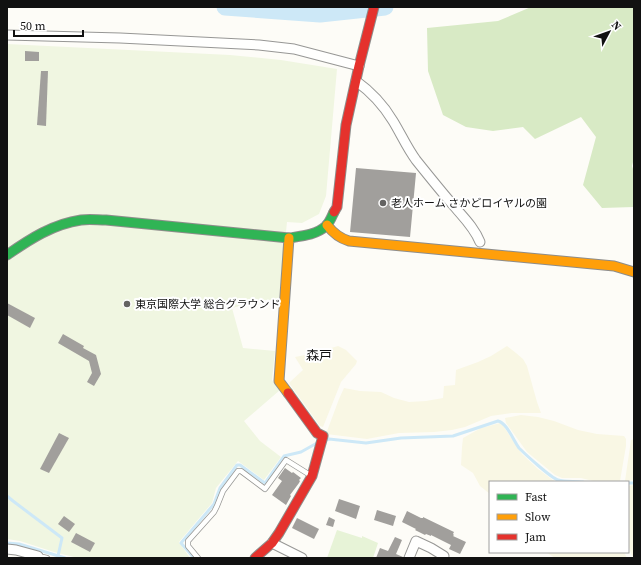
<svg xmlns="http://www.w3.org/2000/svg" width="641" height="565" font-family="'Source Serif 4','Noto Sans JP',serif">
<style>
.farmland{fill:#f9f7e4}
.green{fill:#e7f3d7}
.forest{fill:#d8eac5}
.pitch{fill:#f0f6e1}
.lines{fill:none;stroke-linecap:round;stroke-linejoin:round}
.stream{stroke:#cde8f7;stroke-width:3}
.river{stroke:#cde8f7;stroke-width:17}
.building{fill:#a19f9c}
.lane-casing{stroke:#979795;stroke-width:6}
.street-casing{stroke:#979795;stroke-width:11}
.fast-casing{stroke:#8e8d8b;stroke-width:11}
.slow-casing{stroke:#8e8d8b;stroke-width:11}
.jam-casing{stroke:#8e8d8b;stroke-width:11}
.lane{stroke:#fffffe;stroke-width:4.5}
.street{stroke:#fffffe;stroke-width:9}
.fast{stroke:#30b455;stroke-width:9}
.slow{stroke:#ff9f0a;stroke-width:9}
.jam{stroke:#e5322d;stroke-width:9}
.poi-dot{fill:#646362;stroke:#fff;stroke-width:1.5}
.labels{text-anchor:middle;dominant-baseline:central;stroke-width:4;stroke-linejoin:round;paint-order:stroke}
.poi-label{font-size:11px;fill:#111;stroke:#fff;text-anchor:start}
.quarter-label{font-size:13px;fill:#111;stroke:#fff}
</style>
<rect width="100%" height="100%" fill="#fdfcf7"/>
<g class="farmland">
<path d="M 338,346 L 346,350 L 357,361 L 356,364 L 341,382 L 323,427 L 320,426 L 289,383 L 303,370 L 295,357 L 315,353 Z"/>
<path d="M 507,346 L 516,353 L 523,359 L 527,366 L 537,402 L 541,413 L 512,413 L 491,416 L 465,427 L 452,430 L 434,432 L 399,433 L 367,439 L 326,434 L 339,399 L 344,388 L 360,391 L 381,392 L 394,398 L 409,402 L 426,401 L 443,398 L 444,386 L 455,385 L 456,370 L 478,362 L 491,356 Z"/>
<path d="M 521,415 L 538,417 L 554,421 L 578,430 L 597,434 L 624,436 L 626,439 L 626,446 L 620,481 L 618,482 L 597,482 L 581,478 L 562,478 L 555,475 L 527,452 L 506,423 L 505,418 Z"/>
<path d="M 500,423 L 502,424 L 522,454 L 538,469 L 553,480 L 557,482 L 490,482 L 490,494 L 480,486 L 473,473 L 461,465 L 462,447 L 463,438 L 481,428 Z"/>
<path d="M 634,439 L 634,480 L 625,481 L 631,440 Z"/>
<path d="M 634,485 L 634,558 L 633,558 L 628,545 L 628,486 Z"/>
<path d="M 546,552 L 624,552 L 627,558 L 555,558 Z"/>
</g>
<path class="green" d="M 337,530 L 362,538 L 362,536 L 378,543 L 373,558 L 327,558 Z"/>
<path class="forest" d="M 531,7 L 634,7 L 634,158 L 632,166 L 634,172 L 634,207 L 602,208 L 583,185 L 596,137 L 581,117 L 535,139 L 523,127 L 493,131 L 466,127 L 443,115 L 428,71 L 427,28 L 498,21 Z"/>
<path class="pitch" d="M 7,44 L 230,55 L 281,60 L 337,69 L 326,196 L 319,214 L 302,223 L 287,222 L 279,300 L 265,300 L 232,308 L 243,348 L 275,351 L 272,380 L 280,390 L 244,421 L 260,441 L 281,457 L 264,480 L 238,461 L 216,488 L 212,503 L 179,542 L 190,558 L 78,558 L 54,552 L 20,541 L 7,539 Z"/>
<g class="lines">
<g class="stream">
<path d="M 326,440 L 329,439 L 366,443 L 401,438 L 453,436 L 498,421 C 507,423 513,440 519,448 C 525,454 551,478 558,480 C 565,482 575,481 583,482"/>
<path d="M 628,483 L 634,483"/>
<path d="M 7,496 L 13,501 L 62,538 L 58,556"/>
<path d="M 7,543 L 19,544 L 65,558"/>
<path d="M 194,558 L 181,543 L 214,504 L 220,488 L 237,465 L 240,465 L 262,481 L 265,483 L 284,456 L 301,452 L 317,443"/>
</g>
<path class="river" d="M 225,7 L 320,14 L 385,7"/>
</g>
<g class="building">
<path d="M 25,51 L 39,52 L 39,61 L 25,61 Z"/>
<path d="M 41,71 L 48,71 L 46,126 L 37,125 Z"/>
<path d="M 356,168 L 416,173 L 410,237 L 350,232 Z"/>
<path d="M 7,303 L 35,318 L 30,328 L 7,315 Z"/>
<path d="M 63,334 L 84,346 L 83,348 L 96,355 L 101,374 L 94,386 L 87,382 L 92,373 L 89,361 L 58,343 Z"/>
<path d="M 59,433 L 69,438 L 49,473 L 40,469 Z"/>
<path d="M 285,468 L 292,473 L 293,472 L 301,478 L 299,480 L 300,481 L 299,483 L 290,495 L 291,496 L 286,505 L 272,495 L 282,481 L 278,478 Z"/>
<path d="M 339,499 L 360,506 L 356,519 L 335,511 Z"/>
<path d="M 377,510 L 396,516 L 393,526 L 374,520 Z"/>
<path d="M 407,511 L 421,518 L 423,518 L 423,517 L 454,532 L 453,534 L 454,535 L 453,536 L 466,542 L 460,554 L 449,549 L 451,545 L 431,535 L 431,536 L 426,534 L 425,535 L 415,530 L 416,529 L 402,522 Z"/>
<path d="M 64,516 L 75,524 L 69,532 L 58,524 Z"/>
<path d="M 329,517 L 335,520 L 333,527 L 326,525 Z"/>
<path d="M 297,518 L 319,529 L 314,539 L 292,528 Z"/>
<path d="M 76,533 L 95,543 L 90,552 L 71,542 Z"/>
<path d="M 395,537 L 402,540 L 396,554 L 403,557 L 403,558 L 376,558 L 380,548 L 388,551 Z"/>
</g>
<g class="lines">
<g class="lane-casing">
<g id="lane">
<path d="M 38,556 L 47,558"/>
<path d="M 198,558 L 188,546 L 188,541 L 214,512 L 217,506 L 223,491 L 238,471 L 241,471 L 265,489 L 286,460 L 310,475"/>
</g>
</g>
<g class="street-casing">
<g id="street">
<path d="M 7,35 L 120,38 L 259,45 L 294,49 L 359,66"/>
<path d="M 356,81 C 370,91 384,106 393,121 C 401,134 407,148 416,160 C 428,175 440,190 453,205 C 463,217 474,227 480,242"/>
<path d="M 272,543 L 302,558"/>
<path d="M 7,549 L 16,550 L 38,556"/>
<path d="M 409,558 L 416,541 L 431,548 L 444,556"/>
</g>
</g>
<g class="fast-casing">
<path id="fast" d="M 7,255 C 30,239 53,224 81,220 C 89,219 98,220 106,220 L 289,238 C 302,236 316,235 326,226 C 330,222 332,216 334,212"/>
</g>
<g class="slow-casing">
<g id="slow">
<path d="M 327,225 C 333,233 339,238 349,241 L 614,266 L 634,272"/>
<path d="M 288,393 L 279,381 L 289,238"/>
</g>
</g>
<g class="jam-casing">
<g id="jam">
<path d="M 334,212 L 337,207 L 346,125 L 359,66 L 374,7"/>
<path d="M 255,558 L 272,543 L 279,533 L 312,476 L 323,436 L 317,433 L 288,393"/>
</g>
</g>
<use href="#lane" class="lane"/>
<use href="#street" class="street"/>
<use href="#fast" class="fast"/>
<use href="#slow" class="slow"/>
<use href="#jam" class="jam"/>
</g>
<g class="poi-dot">
<circle cx="383" cy="203" r="4"/>
<circle cx="127" cy="304" r="4"/>
</g>
<g class="labels">
<g class="poi-label">
<text x="391" y="203">老人ホーム さかどロイヤルの園</text>
<text x="135" y="304">東京国際大学 総合グラウンド</text>
</g>
<g class="quarter-label">
<text x="319" y="355">森戸</text>
</g>
</g>
<rect width="641" height="565" fill="none" stroke="#111111" stroke-width="16"/>
<rect x="489" y="481" width="140" height="72" fill="#ffffff" stroke="#a0a0a0"/>
<rect x="497" y="494" width="20" height="6" fill="#30b455" stroke="#a0a0a0"/>
<text x="525" y="501" font-size="12" fill="#111111">Fast</text>
<rect x="497" y="514" width="20" height="6" fill="#ff9f0a" stroke="#a0a0a0"/>
<text x="525" y="521" font-size="12" fill="#111111">Slow</text>
<rect x="497" y="534" width="20" height="6" fill="#e5322d" stroke="#a0a0a0"/>
<text x="525" y="541" font-size="12" fill="#111111">Jam</text>
<g transform="translate(609 32) rotate(49)" stroke="#ffffff" stroke-width="3" paint-order="stroke">
<path d="M0-3L7 15L0 10L-7 15Z" fill="#111111"/>
<text y="-6" font-size="11" font-weight="bold" text-anchor="middle" fill="#111111">N</text>
</g>
<path d="M14 30v6h69v-6" fill="none" stroke="#111111" stroke-width="2"/>
<text x="20" y="30" font-size="12" fill="#111111" stroke="#ffffff" stroke-width="3" paint-order="stroke">50 m</text>
</svg>
